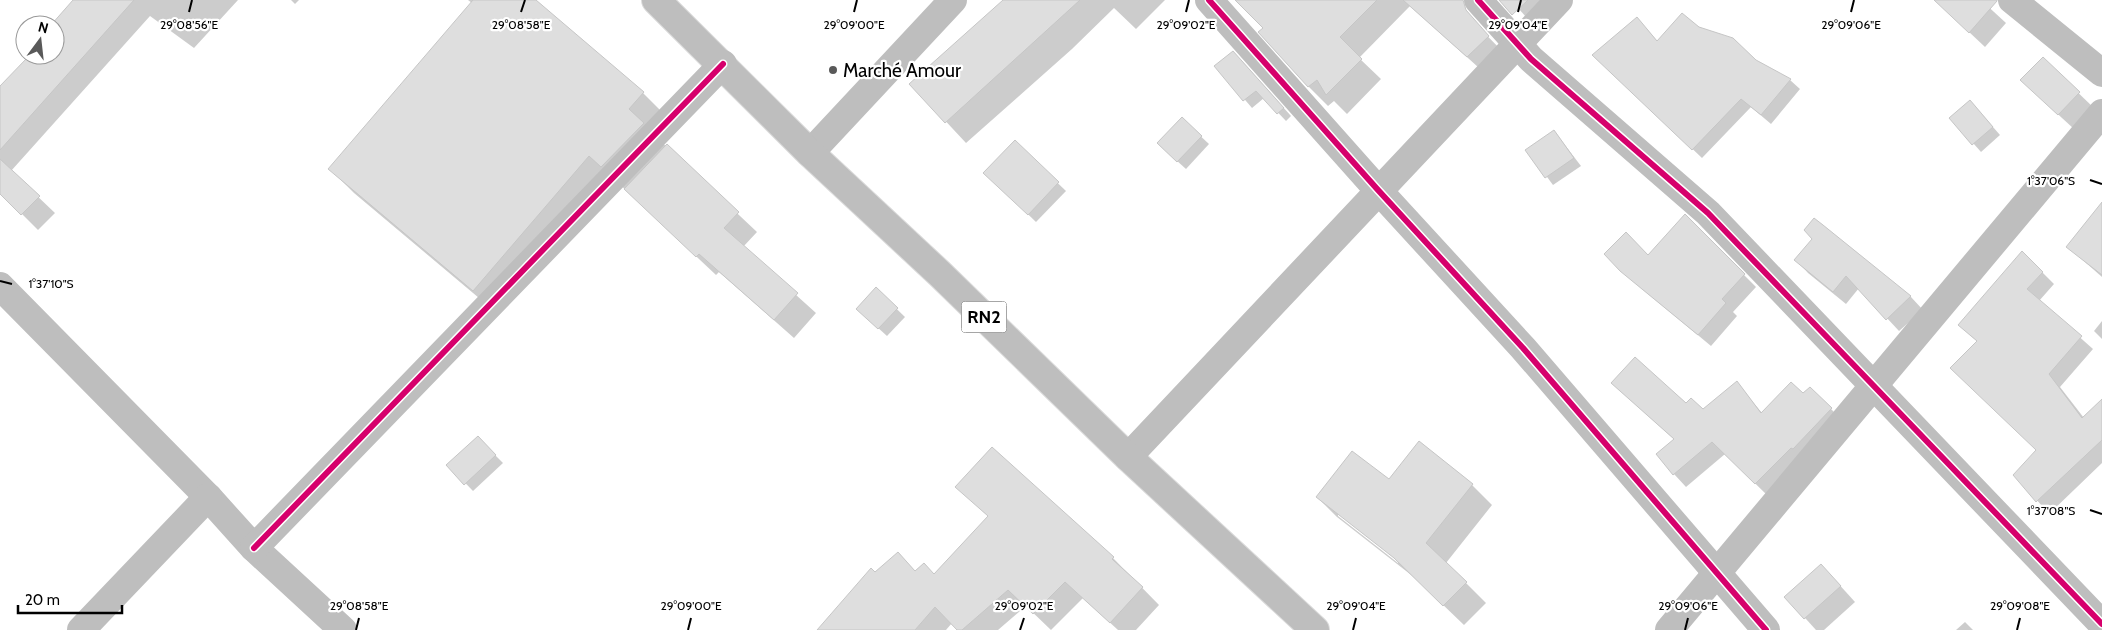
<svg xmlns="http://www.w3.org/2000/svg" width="2102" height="630" font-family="Cabin,sans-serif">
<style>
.shadow{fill:#0003;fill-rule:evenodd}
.building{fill:#dedede;stroke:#c6c6c6}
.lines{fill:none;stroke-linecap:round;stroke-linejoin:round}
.trunk-casing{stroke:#dbdbdb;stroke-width:30}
.minor{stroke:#bebebe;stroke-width:28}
.trunk{stroke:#bebebe;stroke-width:28}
.cycleway-casing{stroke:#fff;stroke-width:9}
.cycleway{stroke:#d6006c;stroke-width:6}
.ticks{fill:none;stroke:#000;stroke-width:2}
.poi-dot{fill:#595959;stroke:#fff;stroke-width:2}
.labels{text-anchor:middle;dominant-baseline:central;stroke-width:4.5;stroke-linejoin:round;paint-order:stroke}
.shield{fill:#fff;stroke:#4c4c4c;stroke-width:1}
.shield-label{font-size:18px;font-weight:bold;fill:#000}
.poi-label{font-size:19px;fill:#000;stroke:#fff;text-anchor:start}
.ticks-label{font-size:12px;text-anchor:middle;fill:#000;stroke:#fff;stroke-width:4.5;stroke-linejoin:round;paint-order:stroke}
</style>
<rect width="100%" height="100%" fill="#fff"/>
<g class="shadow">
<path d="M 75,0 L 238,0 L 194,48 L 150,16 L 11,171 L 55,213 L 38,230 L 0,192 L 0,88 L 27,59 L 25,55 L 55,55 L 55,25 L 52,25 Z"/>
<path d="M 291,0 L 299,0 L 295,4 Z"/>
<path d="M 468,0 L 534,0 L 643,93 L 667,117 L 653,134 L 757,232 L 743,247 L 816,313 L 794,338 L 719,272 L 716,275 L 614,179 L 498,314 L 354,193 L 330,169 L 472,3 Z"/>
<path d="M 1005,0 L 1165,0 L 1136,29 L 1114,8 L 1072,49 L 966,143 L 911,84 Z"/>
<path d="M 1236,0 L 1452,0 L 1508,57 L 1488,76 L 1410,6 L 1359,58 L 1381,79 L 1347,114 L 1334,101 L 1328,106 L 1309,87 L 1260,32 L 1265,28 Z"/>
<path d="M 1511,0 L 1542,0 L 1526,17 Z"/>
<path d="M 1935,0 L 1981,0 L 2006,23 L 1985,47 Z"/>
<path d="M 1646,28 L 1658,42 L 1698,28 L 1790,80 L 1800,89 L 1771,124 L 1751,107 L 1702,158 L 1603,64 Z"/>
<path d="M 2043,59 L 2094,108 L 2074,129 L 2037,95 Z"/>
<path d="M 1241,60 L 1291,116 L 1286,121 L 1264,98 L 1252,108 L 1216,66 Z"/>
<path d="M 1978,110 L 2000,135 L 1981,152 L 1951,118 Z"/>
<path d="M 1182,119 L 1209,144 L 1186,169 L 1166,151 Z"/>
<path d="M 1554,131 L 1581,166 L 1553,185 L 1527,150 Z"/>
<path d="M 1015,142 L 1066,191 L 1036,222 L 985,173 Z"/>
<path d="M 2102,206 L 2102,277 L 2068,247 Z"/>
<path d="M 1685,216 L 1756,287 L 1733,312 L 1737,316 L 1711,346 L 1634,282 L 1648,256 Z"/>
<path d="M 1815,220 L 1911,297 L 1923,310 L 1899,331 L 1859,288 L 1846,304 L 1808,273 L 1796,260 L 1813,239 Z"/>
<path d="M 2042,272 L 2054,284 L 2039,301 L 2093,349 L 2060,387 L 2084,418 L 2102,424 L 2102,463 L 2049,514 L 2015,475 L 2038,450 L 1978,342 L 1959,325 Z"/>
<path d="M 876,289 L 905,317 L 887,336 L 865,316 Z"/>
<path d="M 2102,321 L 2102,339 L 2094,331 Z"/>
<path d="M 1612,383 L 1703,410 L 1737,383 L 1762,413 L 1803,395 L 1810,388 L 1844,422 L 1768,496 L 1725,454 L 1686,487 L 1674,474 L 1675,440 Z"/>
<path d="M 478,438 L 503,463 L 473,491 L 448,465 Z"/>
<path d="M 1389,481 L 1472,485 L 1492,505 L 1446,563 L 1486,603 L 1464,625 L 1415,578 L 1337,517 L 1317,497 ZM 1338,513 L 1399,561 L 1398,563 L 1338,516 Z"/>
<path d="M 957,487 L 1113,558 L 1159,605 L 1136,630 L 1118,630 L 1083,598 L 1051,630 L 1026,606 L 998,630 L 958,630 L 952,623 L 946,630 L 818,630 L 898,554 L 916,572 L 934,575 L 989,517 Z"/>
<path d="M 1836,581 L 1855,602 L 1824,630 L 1816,630 L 1786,597 Z"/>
<path d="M 1965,622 L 1973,630 L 1956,630 Z"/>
</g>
<g class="building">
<path d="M 73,0 L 134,0 L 0,150 L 0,86 L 26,59 L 23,56 L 25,53 L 25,55 L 55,55 L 55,25 L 51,25 Z"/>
<path d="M 473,0 L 536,0 L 644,92 L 629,109 L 644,123 L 601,167 L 589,156 L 473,291 L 328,169 Z"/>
<path d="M 1003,0 L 1080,0 L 945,123 L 909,84 Z"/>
<path d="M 1235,0 L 1377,0 L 1340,37 L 1362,59 L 1326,95 L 1317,80 L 1308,87 L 1258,32 L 1263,28 Z"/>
<path d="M 1403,0 L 1463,0 L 1466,10 L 1489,36 L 1467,57 Z"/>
<path d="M 1499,0 L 1528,0 L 1512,15 Z"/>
<path d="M 1934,0 L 1997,0 L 1997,1 L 1969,33 Z"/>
<path d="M 1682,13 L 1699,27 L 1733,38 L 1756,60 L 1791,79 L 1761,115 L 1741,99 L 1692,150 L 1592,55 L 1637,17 L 1657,41 Z"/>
<path d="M 1233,51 L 1284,108 L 1277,114 L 1256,91 L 1243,101 L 1214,66 Z"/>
<path d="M 2043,57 L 2080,92 L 2058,115 L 2020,80 Z"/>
<path d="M 1970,100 L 1993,127 L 1972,145 L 1949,118 Z"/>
<path d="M 1182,117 L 1202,136 L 1177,162 L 1157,143 Z"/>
<path d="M 1554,130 L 1574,158 L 1545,178 L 1525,150 Z"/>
<path d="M 1015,140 L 1059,182 L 1028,215 L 983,173 Z"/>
<path d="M 667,144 L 739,212 L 724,228 L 798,293 L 774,320 L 699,254 L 696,257 L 624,189 Z"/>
<path d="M 0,159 L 40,196 L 21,215 L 0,194 Z"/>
<path d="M 2102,202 L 2102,275 L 2066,247 Z"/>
<path d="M 1685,214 L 1745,274 L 1722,299 L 1726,303 L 1698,335 L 1620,271 L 1604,254 L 1626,232 L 1648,255 Z"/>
<path d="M 1814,218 L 1823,225 L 1911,296 L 1886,320 L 1846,276 L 1833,292 L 1794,260 L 1812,239 L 1804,230 Z"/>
<path d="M 2022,251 L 2043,272 L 2027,289 L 2082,336 L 2049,374 L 2082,418 L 2102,399 L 2102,440 L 2036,502 L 2013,475 L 2036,450 L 1950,368 L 1977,341 L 1958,325 Z"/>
<path d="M 876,287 L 898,308 L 878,329 L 856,309 Z"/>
<path d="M 1635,357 L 1686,403 L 1691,398 L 1703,409 L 1737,381 L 1761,413 L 1791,382 L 1803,393 L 1810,387 L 1832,408 L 1793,449 L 1791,448 L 1755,484 L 1712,442 L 1673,475 L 1656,454 L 1674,439 L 1611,383 Z"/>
<path d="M 478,436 L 496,455 L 464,485 L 446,465 Z"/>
<path d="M 1419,441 L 1473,484 L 1426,543 L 1467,582 L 1443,606 L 1394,558 L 1316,497 L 1352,451 L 1389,479 Z"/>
<path d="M 992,447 L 1114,557 L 1112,559 L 1143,587 L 1110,623 L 1065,582 L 1033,614 L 1008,590 L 962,630 L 957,630 L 935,607 L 915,630 L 817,630 L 871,568 L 875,572 L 898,552 L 915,571 L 924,563 L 934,574 L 988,516 L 955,487 Z"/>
<path d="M 1821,564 L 1841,586 L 1804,619 L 1784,597 Z"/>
</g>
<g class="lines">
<g class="trunk-casing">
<path id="trunk" d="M 656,0 L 810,153 L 940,274 L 1128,457 L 1315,630"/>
</g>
<g class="minor">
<path d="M 1209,0 L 1378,190 L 1523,348 L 1766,630"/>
<path d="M 1478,0 L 1531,59 L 1708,213 L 2102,624"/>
<path d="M 2012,0 L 2102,73"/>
<path d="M 810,153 L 953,0"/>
<path d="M 0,286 L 208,497 L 254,548 L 343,630"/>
<path d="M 1128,457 L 1559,0"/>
<path d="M 254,548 L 723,64"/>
<path d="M 81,630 L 208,497"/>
<path d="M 1669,630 L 2102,113"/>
</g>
<use href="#trunk" class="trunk"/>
<g class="cycleway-casing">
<g id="cycleway">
<path d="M 1209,0 L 1378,190 L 1523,348 L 1766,630"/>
<path d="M 1478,0 L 1531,59 L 1708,213 L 2102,624"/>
<path d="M 254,548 L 723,64"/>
</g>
</g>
<use href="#cycleway" class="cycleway"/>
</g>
<path class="ticks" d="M 189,12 L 192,0M 521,12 L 525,0M 854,12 L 857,0M 1186,12 L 1189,0M 1518,12 L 1521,0M 1851,12 L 1854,0M 2090,180 L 2102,184M 0,281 L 12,284M 2090,510 L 2102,514M 356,630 L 359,618M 688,630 L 691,618M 1020,630 L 1024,618M 1353,630 L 1356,618M 1685,630 L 1688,618M 2017,630 L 2020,618"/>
<circle class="poi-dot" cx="833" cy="70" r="5"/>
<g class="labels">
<rect class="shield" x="961.5" y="301.5" width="45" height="31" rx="4"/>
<g class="shield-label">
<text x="984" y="317">RN2</text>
</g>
<g class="poi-label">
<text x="843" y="70">Marché Amour</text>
</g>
</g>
<g class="ticks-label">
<text x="189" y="29">29°08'56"E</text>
<text x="521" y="29">29°08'58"E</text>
<text x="854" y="29">29°09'00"E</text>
<text x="1186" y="29">29°09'02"E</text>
<text x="1518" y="29">29°09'04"E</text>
<text x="1851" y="29">29°09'06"E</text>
<text x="2051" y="185">1°37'06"S</text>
<text x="51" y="288">1°37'10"S</text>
<text x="2051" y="515">1°37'08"S</text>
<text x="359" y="610">29°08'58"E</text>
<text x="691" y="610">29°09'00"E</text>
<text x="1024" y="610">29°09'02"E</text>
<text x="1356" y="610">29°09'04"E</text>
<text x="1688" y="610">29°09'06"E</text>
<text x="2020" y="610">29°09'08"E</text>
</g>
<g transform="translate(40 40) rotate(15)"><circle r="24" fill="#ffffff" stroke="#999999"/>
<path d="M0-4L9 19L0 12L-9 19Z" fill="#595959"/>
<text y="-8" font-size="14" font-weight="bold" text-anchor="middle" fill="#000000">N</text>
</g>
<path d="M18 605v8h104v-8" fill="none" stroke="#000000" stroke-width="2.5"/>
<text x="25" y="605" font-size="15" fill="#000000" stroke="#ffffff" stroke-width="4" paint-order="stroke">20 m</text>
</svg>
